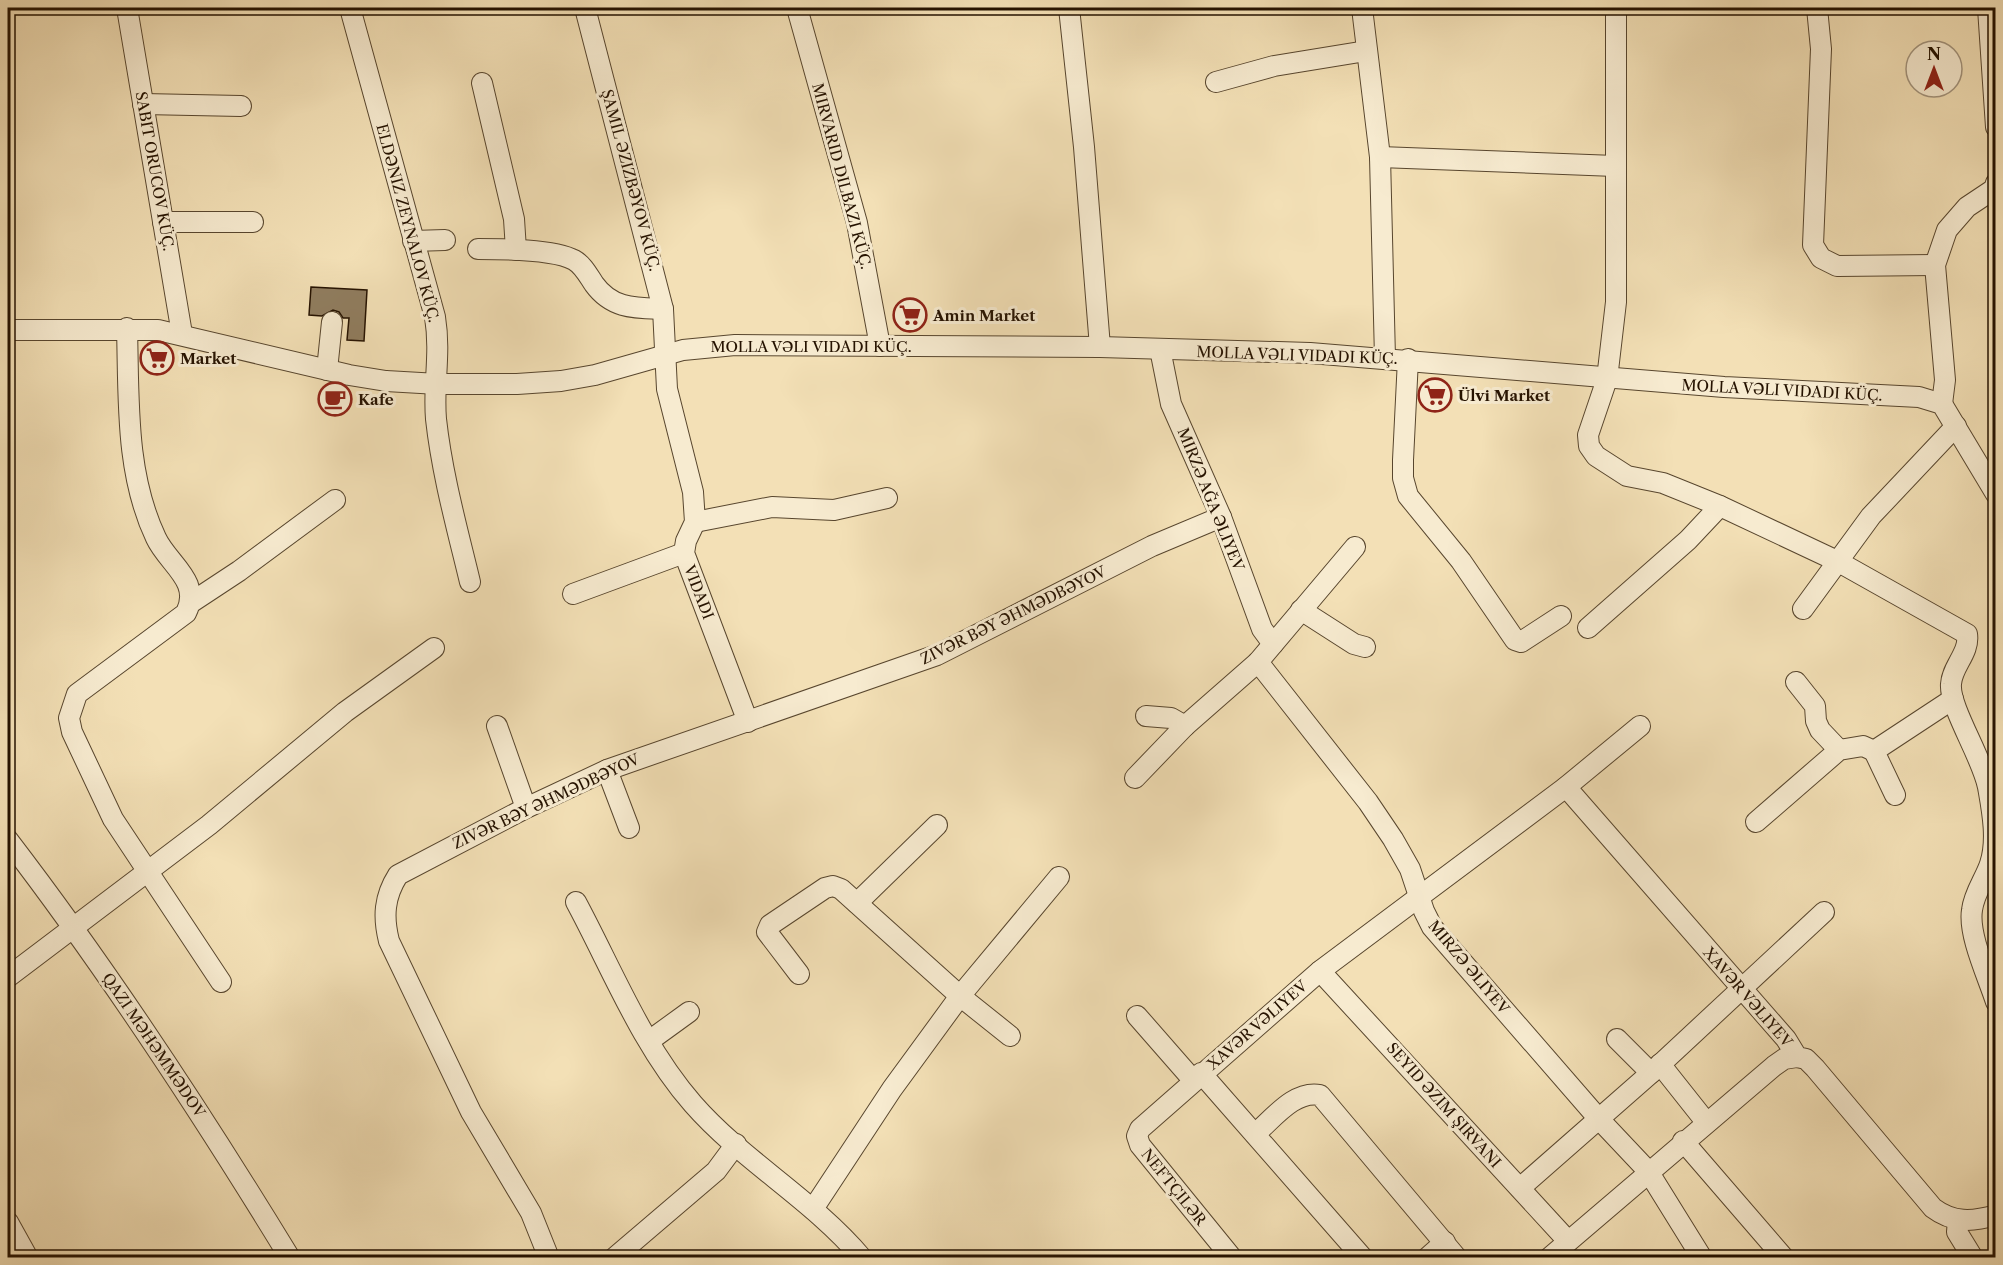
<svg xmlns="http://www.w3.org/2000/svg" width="2003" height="1265" font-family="'Libre Caslon Text',serif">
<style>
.building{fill:#907d5f;stroke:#251200;stroke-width:1.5}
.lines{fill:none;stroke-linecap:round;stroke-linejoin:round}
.minor-casing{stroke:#58462e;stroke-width:22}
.minor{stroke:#f7ebd0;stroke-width:20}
.labels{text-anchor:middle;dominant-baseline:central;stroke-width:6;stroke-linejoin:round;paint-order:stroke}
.street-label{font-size:15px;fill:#251200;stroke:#f7ebd0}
.poi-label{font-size:15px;font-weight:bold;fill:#251200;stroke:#f7ebd0;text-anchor:start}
</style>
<rect width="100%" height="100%" fill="#f3e0b6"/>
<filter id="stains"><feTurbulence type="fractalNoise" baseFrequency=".00333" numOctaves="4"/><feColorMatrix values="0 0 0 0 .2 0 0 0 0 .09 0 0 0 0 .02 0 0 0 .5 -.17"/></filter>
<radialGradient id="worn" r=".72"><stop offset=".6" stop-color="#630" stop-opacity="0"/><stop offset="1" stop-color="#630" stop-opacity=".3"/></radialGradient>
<path class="building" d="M 311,287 L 367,290 L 364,341 L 347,340 L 349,318 L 343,318 L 339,312 L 333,310 L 322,316 L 309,315 Z"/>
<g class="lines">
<g class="minor-casing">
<g id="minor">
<path d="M 127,8 L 182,334"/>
<path d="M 350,8 L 435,317 C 441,354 433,384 436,419 C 442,474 457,528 470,582"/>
<path d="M 585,8 L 663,309 L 667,389 L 693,492 L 695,522 L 686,541 L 684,553 L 748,722"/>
<path d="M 797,8 L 857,223 L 880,346"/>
<path d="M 1069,8 L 1084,147 L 1100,347"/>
<path d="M 1362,8 L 1380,157 L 1385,358"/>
<path d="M 1616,8 L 1616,302 L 1607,379 L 1588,435 L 1589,446 L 1596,456 L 1627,476 L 1663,483 L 1720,506 L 1837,561 L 1967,634 C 1970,653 1952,666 1951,684 C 1949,707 1982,757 1988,787 C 1992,810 1998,840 1990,864 C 1985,879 1974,893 1972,910 C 1968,935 1988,977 1996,1002"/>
<path d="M 1817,8 L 1821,49 L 1813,245 L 1821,258 L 1837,266 L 1935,265"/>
<path d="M 1988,8 L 1996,127"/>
<path d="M 1216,82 L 1274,66 L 1366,51"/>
<path d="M 482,83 L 514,219 L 516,250"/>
<path d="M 143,104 L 241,106"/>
<path d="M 1380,157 L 1615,166"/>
<path d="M 163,222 L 253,222"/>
<path d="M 413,241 L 445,240"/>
<path d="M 478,249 C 501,249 554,249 574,260 C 583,265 588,275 594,284 C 612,309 635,308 663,309"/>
<path d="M 127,328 C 129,398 125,473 156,538 C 168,564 202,581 186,613 L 77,694 L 69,718 L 72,732 L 113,819 L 221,982"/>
<path d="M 8,330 L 158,330 L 349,375 L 386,381 L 438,384 L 517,384 L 561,381 L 595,375 L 683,350 L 735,345 L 1100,347 L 1310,353 L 1724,387 L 1919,397 L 1942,404 L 1996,494"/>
<path d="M 1160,349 L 1171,404 L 1221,517 L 1262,629 L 1273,644"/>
<path d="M 1408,359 L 1403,460 L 1403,478 L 1408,496 L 1461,561 L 1515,640 L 1521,642 L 1561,616"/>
<path d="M 327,370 L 332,322"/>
<path d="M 1942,404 L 1945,380 L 1935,265 L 1947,230 L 1967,207 L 1994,189 L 1996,183"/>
<path d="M 695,522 L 772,507 L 834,510 L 887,498"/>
<path d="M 573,594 L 684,553"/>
<path d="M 192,602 L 239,571 L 335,500"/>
<path d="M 1803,609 L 1871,516 L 1956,426"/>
<path d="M 1301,610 L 1354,644 L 1365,647"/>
<path d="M 1588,628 L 1688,540 L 1720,506"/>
<path d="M 1258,662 L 1368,802 L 1393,839 L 1410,869 L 1424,911 L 1432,927 L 1598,1118 L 1648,1171 L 1702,1258"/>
<path d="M 1796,682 L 1815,706 L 1816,721 L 1820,730 L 1839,750"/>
<path d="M 1146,716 L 1171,718 L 1185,726"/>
<path d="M 497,726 L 526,808"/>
<path d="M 607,770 L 629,828"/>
<path d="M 1135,778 L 1185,726 L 1258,662 L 1355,547"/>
<path d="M 1566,787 L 1786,1039 L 1797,1057 L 1806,1059 L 1815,1068 L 1933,1208 C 1953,1223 1972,1222 1996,1215"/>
<path d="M 1895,795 L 1874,751 L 1953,699"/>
<path d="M 1756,822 L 1839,750 L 1863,746 L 1874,751"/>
<path d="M 8,840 C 110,973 202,1114 290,1258"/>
<path d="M 576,902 C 612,969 642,1046 693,1104 C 743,1161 812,1199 862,1258"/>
<path d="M 857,903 L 937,825"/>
<path d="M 1320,971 L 1568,1241"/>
<path d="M 799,974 L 767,932 L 770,925 L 825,888 L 833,886 L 841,889 L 960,996 L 1010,1036"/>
<path d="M 8,977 L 209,825 L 345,712 L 434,648"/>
<path d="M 1137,1016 L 1193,1080"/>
<path d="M 1617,1039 L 1651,1073"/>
<path d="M 649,1041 L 689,1012"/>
<path d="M 1660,1064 L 1706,1122"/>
<path d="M 1201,1073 L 1363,1258"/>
<path d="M 1255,1134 C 1273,1119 1294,1090 1320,1095 L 1457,1258"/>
<path d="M 1683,1141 L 1784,1258"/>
<path d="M 1520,1188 L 1651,1073 L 1824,912"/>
<path d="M 813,1209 L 892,1089 L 960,996 L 1059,877"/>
<path d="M 1958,1220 L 1957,1232 L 1973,1258"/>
<path d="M 8,1222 L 28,1258"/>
<path d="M 549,1258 L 531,1213 L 471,1112 L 389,941 C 383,917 384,897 398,875 L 526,808 L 607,770 L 937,655 L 1152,546 L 1221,517"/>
<path d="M 614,1258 L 716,1171 L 736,1144"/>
<path d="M 1232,1258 L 1140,1145 L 1137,1136 L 1140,1129 L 1320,971 L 1566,787 L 1640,726"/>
<path d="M 1427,1258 L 1445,1242"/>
<path d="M 1549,1258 L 1774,1066 L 1784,1059 L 1797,1057"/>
</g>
</g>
<use href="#minor" class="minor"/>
</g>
<defs>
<g id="supermarket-ring" transform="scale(1.725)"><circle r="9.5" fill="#f7ebd0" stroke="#8f2418" stroke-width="1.5"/><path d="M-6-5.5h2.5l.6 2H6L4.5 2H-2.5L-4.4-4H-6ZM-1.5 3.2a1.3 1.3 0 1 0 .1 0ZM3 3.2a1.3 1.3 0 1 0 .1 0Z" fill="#8f2418"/></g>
<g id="cafe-ring" transform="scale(1.725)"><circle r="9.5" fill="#f7ebd0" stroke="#8f2418" stroke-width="1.5"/><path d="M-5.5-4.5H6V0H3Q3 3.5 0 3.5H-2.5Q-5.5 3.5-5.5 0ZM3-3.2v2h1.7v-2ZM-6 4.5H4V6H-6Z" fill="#8f2418"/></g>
</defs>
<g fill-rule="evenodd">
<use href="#supermarket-ring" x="910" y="315"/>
<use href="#supermarket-ring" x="157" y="358"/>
<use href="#supermarket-ring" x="1435" y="395"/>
<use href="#cafe-ring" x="335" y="399"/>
</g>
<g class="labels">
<g class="street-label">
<text transform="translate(155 171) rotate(80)">SABIT ORUCOV KÜÇ.</text>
<text transform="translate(842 176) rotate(75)">MIRVARID DILBAZI KÜÇ.</text>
<text transform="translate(631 180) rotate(75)">ŞAMIL ƏZIZBƏYOV KÜÇ.</text>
<text transform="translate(408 223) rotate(75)">ELDƏNIZ ZEYNALOV KÜÇ.</text>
<text x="811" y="346">MOLLA VƏLI VIDADI KÜÇ.</text>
<text transform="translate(1297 355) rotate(2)">MOLLA VƏLI VIDADI KÜÇ.</text>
<text transform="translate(1782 390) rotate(3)">MOLLA VƏLI VIDADI KÜÇ.</text>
<text transform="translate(1211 499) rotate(68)">MIRZƏ AĞA ƏLIYEV</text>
<text transform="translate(699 592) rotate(69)">VIDADI</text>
<text transform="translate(1013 615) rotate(-26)">ZIVƏR BƏY ƏHMƏDBƏYOV</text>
<text transform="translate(546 801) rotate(-25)">ZIVƏR BƏY ƏHMƏDBƏYOV</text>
<text transform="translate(1469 967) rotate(50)">MIRZƏ ƏLIYEV</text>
<text transform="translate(1748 997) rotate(49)">XAVƏR VƏLIYEV</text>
<text transform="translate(1257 1025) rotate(-41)">XAVƏR VƏLIYEV</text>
<text transform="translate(154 1045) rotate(56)">QAZI MƏHƏMMƏDOV</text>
<text transform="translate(1444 1105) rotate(48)">SEYID ƏZIM ŞIRVANI</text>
<text transform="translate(1174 1187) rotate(51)">NEFTÇILƏR</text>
</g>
<g class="poi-label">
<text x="933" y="315">Amin Market</text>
<text x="180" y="358">Market</text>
<text x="1458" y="395">Ülvi Market</text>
<text x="358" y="399">Kafe</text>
</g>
</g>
<rect width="2003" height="1265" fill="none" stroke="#f3e0b6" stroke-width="30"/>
<rect x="9" y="9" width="1985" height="1247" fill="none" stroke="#251200" stroke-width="3"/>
<rect x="15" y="15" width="1973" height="1235" fill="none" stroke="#251200" stroke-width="1.5"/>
<g transform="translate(1934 69)"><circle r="28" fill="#f7ebd0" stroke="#a3947d" stroke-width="1.5"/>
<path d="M0-4.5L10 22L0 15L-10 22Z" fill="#8f2418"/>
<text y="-9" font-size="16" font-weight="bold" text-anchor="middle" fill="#251200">N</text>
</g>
<rect width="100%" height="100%" filter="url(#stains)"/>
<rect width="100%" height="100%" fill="url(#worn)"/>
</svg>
